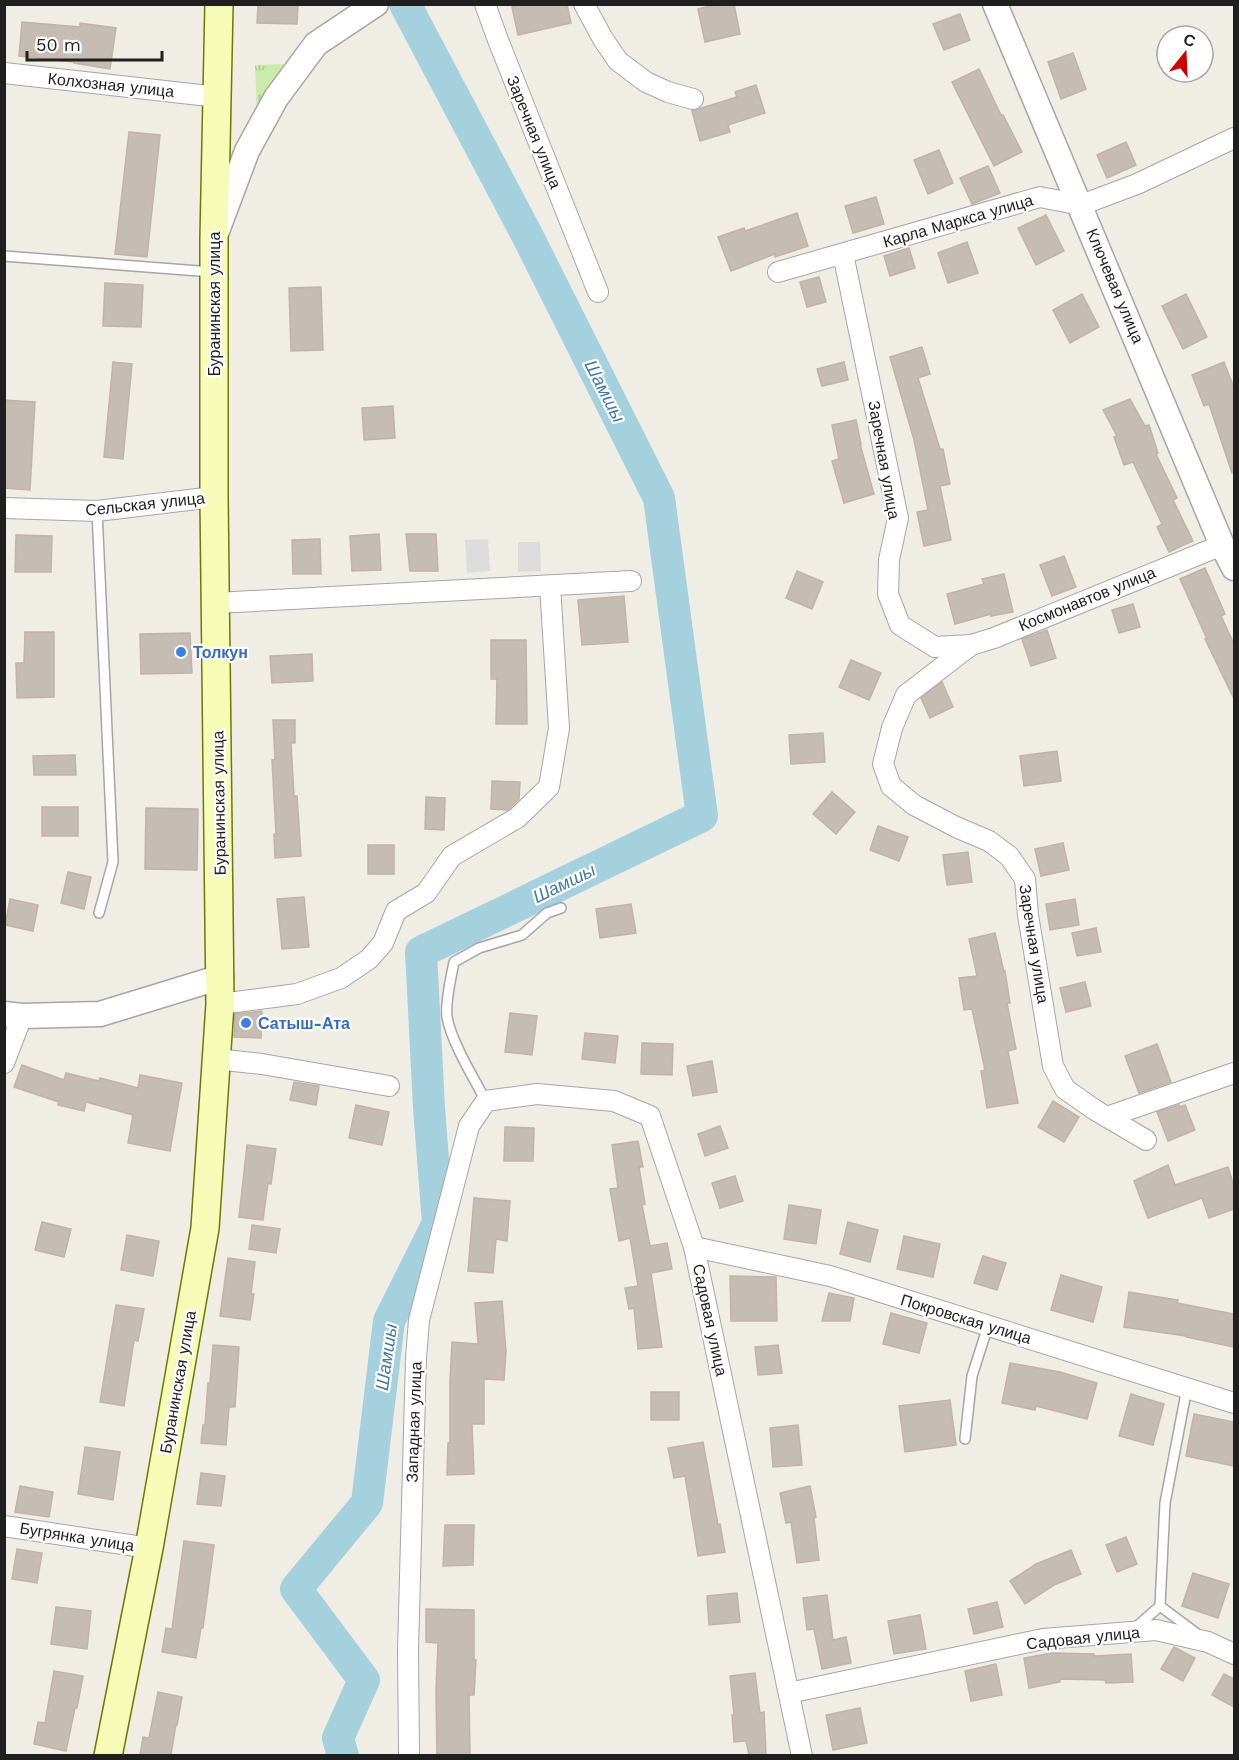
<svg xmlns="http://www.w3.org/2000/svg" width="1239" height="1760" font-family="'Work Sans',sans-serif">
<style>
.residential{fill:#dddcdc}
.grass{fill:url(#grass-tufts)}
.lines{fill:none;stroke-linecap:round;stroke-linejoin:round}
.river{stroke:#a5d1df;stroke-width:32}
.building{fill:#c5bcb4;stroke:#c2b3a7;stroke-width:1.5}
.service-casing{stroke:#a6a6a6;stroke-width:12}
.minor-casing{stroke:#a6a6a6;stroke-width:22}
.tertiary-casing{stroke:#a6a6a6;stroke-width:27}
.secondary-casing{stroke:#6c7a02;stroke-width:30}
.service{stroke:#fff;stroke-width:9}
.minor{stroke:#fff;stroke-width:20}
.tertiary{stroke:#fff;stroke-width:24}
.secondary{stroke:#f7fbb8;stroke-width:27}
.shop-dot{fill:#3f7fe0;stroke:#fff;stroke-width:2}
.labels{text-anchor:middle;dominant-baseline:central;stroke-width:4.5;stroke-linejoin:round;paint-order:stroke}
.street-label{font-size:16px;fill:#1f1f1f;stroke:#fff}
.shop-label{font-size:16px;font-weight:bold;fill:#366cbe;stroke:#fff;text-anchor:start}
.water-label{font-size:18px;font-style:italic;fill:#4677aa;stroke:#fff}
</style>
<defs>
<pattern id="grass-tufts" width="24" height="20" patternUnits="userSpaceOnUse" patternTransform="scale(1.5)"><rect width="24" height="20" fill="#caebaa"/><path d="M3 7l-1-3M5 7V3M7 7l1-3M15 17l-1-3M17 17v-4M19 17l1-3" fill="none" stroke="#adc992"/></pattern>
</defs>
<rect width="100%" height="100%" fill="#f0ede5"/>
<g class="residential">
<path d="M 488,539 L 490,571 L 467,573 L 465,540 Z"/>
<path d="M 518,542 L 540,542 L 541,571 L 518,572 Z"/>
</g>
<path class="grass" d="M 289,64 L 257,110 L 255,65 Z"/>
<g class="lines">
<path class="river" d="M 343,1756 L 338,1738 L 364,1680 L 296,1589 L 367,1503 L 389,1321 L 438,1223 L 429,1108 L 421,952 L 702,816 L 659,498 L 526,233 L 405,4"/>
</g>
<g class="building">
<path d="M 258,4 L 298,4 L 297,24 L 257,23 Z"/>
<path d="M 525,4 L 567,4 L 571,23 L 518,35 L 512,7 Z"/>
<path d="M 717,4 L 734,4 L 740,34 L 705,42 L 698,9 Z"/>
<path d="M 960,14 L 970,40 L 944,50 L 933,24 Z"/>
<path d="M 22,22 L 80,27 L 80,23 L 116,28 L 110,69 L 74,63 L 74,62 L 19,56 Z"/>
<path d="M 1073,53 L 1086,89 L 1061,99 L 1048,62 Z"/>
<path d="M 979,69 L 1001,115 L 1003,115 L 1022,152 L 994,166 L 952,82 Z"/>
<path d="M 756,85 L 765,113 L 728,125 L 730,132 L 700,141 L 692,111 L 737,97 L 735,92 Z"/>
<path d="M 129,132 L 160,135 L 147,257 L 115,254 Z"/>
<path d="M 1126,142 L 1136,165 L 1107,178 L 1097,155 Z"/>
<path d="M 939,150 L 953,183 L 928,194 L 914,160 Z"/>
<path d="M 988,166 L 1000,193 L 972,204 L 960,178 Z"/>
<path d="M 876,197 L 884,224 L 853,233 L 845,206 Z"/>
<path d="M 797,213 L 808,246 L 775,257 L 775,254 L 731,271 L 718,237 L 744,228 L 745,231 Z"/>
<path d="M 1046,215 L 1064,251 L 1036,265 L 1018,228 Z"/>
<path d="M 967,242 L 978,273 L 948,283 L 938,253 Z"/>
<path d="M 909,248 L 915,268 L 890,276 L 884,256 Z"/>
<path d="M 819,277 L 826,302 L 807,307 L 800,282 Z"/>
<path d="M 105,283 L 143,285 L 141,327 L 103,326 Z"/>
<path d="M 321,287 L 323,350 L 291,351 L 289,288 Z"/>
<path d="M 1082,294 L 1099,327 L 1070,343 L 1053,310 Z"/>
<path d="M 1186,294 L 1207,337 L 1183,349 L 1162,306 Z"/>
<path d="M 922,347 L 930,374 L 918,378 L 940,449 L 943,449 L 950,484 L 940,486 L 951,540 L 924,546 L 917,512 L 928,510 L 914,440 L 890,357 Z"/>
<path d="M 113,362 L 132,364 L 123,459 L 104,457 Z"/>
<path d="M 844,362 L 848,380 L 822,386 L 817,369 Z"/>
<path d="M 1224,362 L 1234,388 L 1234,472 L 1232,473 L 1209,404 L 1204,406 L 1192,375 Z"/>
<path d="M 1130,399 L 1145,426 L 1149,425 L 1158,453 L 1156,454 L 1177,498 L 1173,500 L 1193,541 L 1169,552 L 1157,527 L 1162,524 L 1133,462 L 1124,465 L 1114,437 L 1117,436 L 1103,410 Z"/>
<path d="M 4,400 L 35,402 L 30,490 L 4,488 Z"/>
<path d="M 393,406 L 395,438 L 364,440 L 362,408 Z"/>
<path d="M 856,420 L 861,444 L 860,444 L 874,494 L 844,503 L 832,461 L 839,459 L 832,425 Z"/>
<path d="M 379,534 L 381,570 L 352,571 L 350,536 Z"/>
<path d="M 406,534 L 436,534 L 438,571 L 410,571 Z"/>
<path d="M 16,535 L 52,536 L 51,572 L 15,572 Z"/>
<path d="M 320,539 L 321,574 L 293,574 L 292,540 Z"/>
<path d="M 1064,556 L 1076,587 L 1052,596 L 1040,565 Z"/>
<path d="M 1205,568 L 1225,614 L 1221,616 L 1234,644 L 1234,699 L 1205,639 L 1207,639 L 1180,579 Z"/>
<path d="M 797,571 L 823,582 L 812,609 L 786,598 Z"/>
<path d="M 1004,574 L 1013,612 L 991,616 L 991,614 L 955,624 L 947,594 L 984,584 L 982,579 Z"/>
<path d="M 624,596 L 628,642 L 582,645 L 578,600 Z"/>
<path d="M 1133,604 L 1140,627 L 1119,633 L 1112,610 Z"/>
<path d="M 1047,630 L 1056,658 L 1031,666 L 1022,639 Z"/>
<path d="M 25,632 L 54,632 L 54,697 L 17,698 L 16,663 L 24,663 Z"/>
<path d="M 190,633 L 192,673 L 141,674 L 140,634 Z"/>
<path d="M 491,640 L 526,640 L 527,724 L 496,724 L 497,679 L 491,679 Z"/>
<path d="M 312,654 L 313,681 L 272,683 L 270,656 Z"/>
<path d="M 851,660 L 881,673 L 869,700 L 839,687 Z"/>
<path d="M 942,682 L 953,707 L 930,718 L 921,698 Z"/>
<path d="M 273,720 L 295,720 L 295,743 L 291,743 L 294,796 L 297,796 L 301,856 L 275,858 L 274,834 L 276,834 L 272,760 L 275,759 Z"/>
<path d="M 823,733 L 825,762 L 791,764 L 789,735 Z"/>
<path d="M 1057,751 L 1061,781 L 1024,786 L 1020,756 Z"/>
<path d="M 75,755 L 76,775 L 34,775 L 33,756 Z"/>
<path d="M 492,781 L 520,782 L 519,799 L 508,810 L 491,809 Z"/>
<path d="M 832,792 L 855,812 L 836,834 L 813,814 Z"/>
<path d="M 426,797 L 445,798 L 444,830 L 425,829 Z"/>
<rect x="42" y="807" width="36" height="29"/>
<path d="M 146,808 L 198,809 L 197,870 L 145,869 Z"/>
<path d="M 878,826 L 908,837 L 899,861 L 870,850 Z"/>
<path d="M 1063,843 L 1069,870 L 1041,876 L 1035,849 Z"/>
<rect x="368" y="845" width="26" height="29"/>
<path d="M 968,852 L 972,882 L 947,885 L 943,855 Z"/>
<path d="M 68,872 L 91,877 L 84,909 L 61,903 Z"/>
<path d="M 304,897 L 309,947 L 282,949 L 277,899 Z"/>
<path d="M 10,899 L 38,905 L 33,931 L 5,925 Z"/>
<path d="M 1075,899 L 1079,925 L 1050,930 L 1046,904 Z"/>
<path d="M 631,904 L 636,933 L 600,938 L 596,909 Z"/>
<path d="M 1096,928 L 1101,952 L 1077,956 L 1072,933 Z"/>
<path d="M 995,933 L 1004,972 L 1005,971 L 1010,1003 L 1007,1003 L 1016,1049 L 1008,1051 L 1018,1103 L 987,1108 L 981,1071 L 985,1070 L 972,1009 L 964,1010 L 959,978 L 977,976 L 969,939 Z"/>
<path d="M 1085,982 L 1091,1006 L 1066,1012 L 1060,988 Z"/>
<path d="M 262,1011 L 261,1038 L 234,1037 L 235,1014 Z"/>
<path d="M 510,1013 L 537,1016 L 532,1055 L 505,1052 Z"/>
<path d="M 585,1033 L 618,1036 L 615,1063 L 582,1059 Z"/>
<path d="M 642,1043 L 673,1044 L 672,1075 L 641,1074 Z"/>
<path d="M 1157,1044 L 1171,1082 L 1139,1093 L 1125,1056 Z"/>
<path d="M 712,1061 L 717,1092 L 693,1096 L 687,1066 Z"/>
<path d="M 22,1065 L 64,1080 L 66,1073 L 99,1081 L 100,1078 L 138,1088 L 140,1075 L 182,1083 L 170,1151 L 128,1143 L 133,1115 L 86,1102 L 84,1111 L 58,1105 L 59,1102 L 14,1087 Z"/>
<path d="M 294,1082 L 319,1086 L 316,1105 L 290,1100 Z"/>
<path d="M 1053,1101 L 1079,1117 L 1064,1142 L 1038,1127 Z"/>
<path d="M 356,1105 L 389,1112 L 382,1145 L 349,1138 Z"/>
<path d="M 1179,1105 L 1180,1107 L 1185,1105 L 1195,1130 L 1168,1141 L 1157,1112 Z"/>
<path d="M 720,1126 L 728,1148 L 705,1156 L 698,1134 Z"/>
<path d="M 505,1127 L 534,1128 L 533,1161 L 504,1161 Z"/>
<path d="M 638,1141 L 643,1167 L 639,1167 L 645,1204 L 642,1205 L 650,1246 L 667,1243 L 672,1269 L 651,1273 L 662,1347 L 638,1349 L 634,1308 L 629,1309 L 625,1288 L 638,1286 L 630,1238 L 619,1241 L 610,1189 L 618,1188 L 612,1145 Z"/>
<path d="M 247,1145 L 276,1149 L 271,1184 L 268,1183 L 263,1220 L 239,1217 Z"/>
<path d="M 1168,1165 L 1175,1185 L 1228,1167 L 1234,1186 L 1234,1209 L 1209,1218 L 1202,1198 L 1148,1218 L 1134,1181 Z"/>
<path d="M 735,1176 L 743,1201 L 720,1208 L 712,1183 Z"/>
<path d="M 474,1198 L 510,1201 L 507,1241 L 496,1239 L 493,1273 L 468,1271 Z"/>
<path d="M 789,1205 L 821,1210 L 816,1244 L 784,1239 Z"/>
<path d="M 42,1222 L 71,1229 L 64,1257 L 35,1250 Z"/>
<path d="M 848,1222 L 878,1230 L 870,1262 L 840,1254 Z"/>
<path d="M 252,1225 L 280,1229 L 276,1253 L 249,1249 Z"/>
<path d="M 127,1235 L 159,1241 L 153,1276 L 121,1270 Z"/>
<path d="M 904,1236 L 940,1244 L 933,1277 L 897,1269 Z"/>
<path d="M 983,1256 L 1006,1263 L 997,1290 L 974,1283 Z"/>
<path d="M 228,1258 L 255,1262 L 251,1294 L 254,1294 L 250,1320 L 220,1316 Z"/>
<path d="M 1061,1275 L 1102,1287 L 1093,1322 L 1051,1310 Z"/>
<path d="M 730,1276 L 776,1277 L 777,1321 L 731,1321 Z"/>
<path d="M 1129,1292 L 1178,1300 L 1177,1303 L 1234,1314 L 1234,1347 L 1186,1337 L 1186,1336 L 1124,1327 Z"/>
<path d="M 829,1293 L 854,1298 L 850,1321 L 822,1321 Z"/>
<path d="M 502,1301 L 506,1352 L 504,1380 L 484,1379 L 484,1424 L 472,1424 L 474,1474 L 447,1475 L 448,1443 L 450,1443 L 450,1381 L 452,1342 L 478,1344 L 475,1303 Z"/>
<path d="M 116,1305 L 144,1309 L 138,1341 L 134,1340 L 124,1406 L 100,1402 Z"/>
<path d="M 891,1313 L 927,1323 L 919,1353 L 883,1344 Z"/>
<path d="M 213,1345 L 239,1347 L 235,1407 L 229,1407 L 226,1445 L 201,1443 L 203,1425 L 205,1425 L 208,1383 L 210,1383 Z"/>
<path d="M 778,1345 L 782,1373 L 758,1375 L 755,1347 Z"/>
<path d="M 1010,1363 L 1060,1372 L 1097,1383 L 1087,1419 L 1036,1406 L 1035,1410 L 1002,1403 Z"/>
<rect x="651" y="1392" width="28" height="28"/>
<path d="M 1131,1394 L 1164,1404 L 1153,1445 L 1119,1436 Z"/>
<path d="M 950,1400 L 956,1445 L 905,1452 L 899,1406 Z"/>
<path d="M 1194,1414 L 1234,1422 L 1234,1466 L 1186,1456 Z"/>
<path d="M 798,1425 L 802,1465 L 773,1467 L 770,1428 Z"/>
<path d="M 703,1442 L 718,1525 L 720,1524 L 725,1552 L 698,1556 L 685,1476 L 674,1478 L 668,1448 Z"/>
<path d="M 85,1447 L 120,1452 L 113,1500 L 78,1494 Z"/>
<path d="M 201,1473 L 225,1476 L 221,1506 L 197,1504 Z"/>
<path d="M 20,1486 L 53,1492 L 49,1517 L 15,1512 Z"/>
<path d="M 810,1486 L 816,1517 L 814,1518 L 819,1560 L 797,1563 L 791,1522 L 786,1523 L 780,1493 Z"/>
<path d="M 445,1525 L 474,1525 L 473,1565 L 443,1566 Z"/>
<path d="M 1126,1537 L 1137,1564 L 1117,1572 L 1106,1545 Z"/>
<path d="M 184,1541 L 214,1545 L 203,1628 L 201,1628 L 196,1658 L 162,1652 L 166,1628 L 172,1629 Z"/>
<path d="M 17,1549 L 42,1553 L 37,1583 L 12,1579 Z"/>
<path d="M 1071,1550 L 1081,1574 L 1054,1585 L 1025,1604 L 1010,1581 L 1036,1564 Z"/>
<path d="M 1193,1573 L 1229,1584 L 1218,1618 L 1182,1606 Z"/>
<path d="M 737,1593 L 740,1622 L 709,1625 L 707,1596 Z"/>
<path d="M 827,1595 L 833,1640 L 846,1637 L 851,1663 L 822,1669 L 814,1629 L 807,1630 L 803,1598 Z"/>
<path d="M 997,1602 L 1003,1627 L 974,1634 L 968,1609 Z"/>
<path d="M 56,1607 L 91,1611 L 87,1649 L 51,1644 Z"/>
<path d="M 426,1609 L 474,1610 L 474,1660 L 476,1660 L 474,1695 L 469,1695 L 470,1755 L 437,1755 L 436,1691 L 438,1643 L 426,1642 Z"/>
<path d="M 920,1615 L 926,1649 L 894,1654 L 888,1621 Z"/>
<path d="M 1174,1647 L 1195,1658 L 1183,1681 L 1161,1669 Z"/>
<path d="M 1052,1653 L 1094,1654 L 1094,1656 L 1131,1654 L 1133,1682 L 1106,1683 L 1105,1680 L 1060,1679 L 1060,1682 L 1029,1688 L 1024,1658 Z"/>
<path d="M 996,1664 L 1002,1695 L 971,1701 L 965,1671 Z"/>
<path d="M 54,1671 L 83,1676 L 77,1708 L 75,1708 L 66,1751 L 34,1744 L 38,1722 L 45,1723 Z"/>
<path d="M 755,1673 L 760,1713 L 764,1712 L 766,1755 L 749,1755 L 746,1741 L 734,1742 L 732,1715 L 734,1715 L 730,1676 Z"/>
<path d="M 1224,1674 L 1234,1679 L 1234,1707 L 1212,1695 Z"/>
<path d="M 158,1692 L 182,1697 L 177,1725 L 176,1724 L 171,1755 L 140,1755 L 143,1737 L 149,1738 Z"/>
<path d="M 860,1708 L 867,1743 L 833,1750 L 826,1715 Z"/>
</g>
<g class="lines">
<g class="service-casing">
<g id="service">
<path d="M 4,256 L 212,272"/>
<path d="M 97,511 L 113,862 L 99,913"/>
<path d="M 486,1101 C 474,1079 451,1041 447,1017 C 445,1001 451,978 454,962 L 479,948 L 522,935 L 547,913 L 561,908"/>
<path d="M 1187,1388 L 1165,1503 L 1160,1606 L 1196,1633"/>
<path d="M 965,1439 L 972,1376 L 988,1326"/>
<path d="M 1135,1628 L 1160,1606"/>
</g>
</g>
<g class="minor-casing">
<g id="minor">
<path d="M 485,4 L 498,40 L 598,292"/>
<path d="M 584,4 L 603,39 L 618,61 L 646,82 L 668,92 L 693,99"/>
<path d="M 4,73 L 218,97"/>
<path d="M 843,254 L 898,518 L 889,560 L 888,594 L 900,625 L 935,647 L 971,645"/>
<path d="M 778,272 L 1040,197 L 1081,205 L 1137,184 L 1234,138"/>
<path d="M 4,508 L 97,511 L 214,497"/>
<path d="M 216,603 L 631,581"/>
<path d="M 220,1004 L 297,994 L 341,978 L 369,959 L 383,943 L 396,911 L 426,893 L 452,856 L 517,818 L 549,787 L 559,728 L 550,586"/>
<path d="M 216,1059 L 262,1064 L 389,1086"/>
<path d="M 4,1063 L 22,1016"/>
<path d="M 1107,1117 L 1234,1073"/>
<path d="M 1146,1140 L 1095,1110 L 1065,1089 L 1053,1066 L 1028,915 L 1025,879 L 1009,856 L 989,841 L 956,827 L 914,805 L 891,786 L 883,764 L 892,728 L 906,695 L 971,645 L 994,638 L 1222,545"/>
<path d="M 694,1247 L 830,1276 L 1234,1403"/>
<path d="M 4,1526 L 149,1548"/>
<path d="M 789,1693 L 1043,1639 L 1106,1634 L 1156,1630 L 1208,1642 L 1234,1654"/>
<path d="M 409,1756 L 408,1650 L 416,1358 L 419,1320 L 469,1126 L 486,1101 L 537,1094 L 614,1101 L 650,1116 L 694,1247 L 802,1756"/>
</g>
</g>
<g class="tertiary-casing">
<g id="tertiary">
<path d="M 995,4 L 1222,545 L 1234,568"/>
<path d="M 217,231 L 247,151 L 276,98 L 316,44 L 376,4"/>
<path d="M 4,1014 L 22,1016 L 100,1014 L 221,977"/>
</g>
</g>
<g class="secondary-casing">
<path id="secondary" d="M 108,1756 L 149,1548 L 205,1228 L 220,1004 L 214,497 L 214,239 L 219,4"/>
</g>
<use href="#service" class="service"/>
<use href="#minor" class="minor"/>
<use href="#tertiary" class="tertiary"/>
<use href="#secondary" class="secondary"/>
</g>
<g class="shop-dot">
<circle cx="181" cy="652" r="6"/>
<circle cx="246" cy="1023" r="6"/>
</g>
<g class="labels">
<g class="street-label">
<text transform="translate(111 85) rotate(6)">Колхозная улица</text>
<text transform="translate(534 132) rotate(68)">Заречная улица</text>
<text transform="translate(958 221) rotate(-16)">Карла Маркса улица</text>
<text transform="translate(1115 286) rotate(67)">Ключевая улица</text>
<text transform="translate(214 304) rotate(-90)">Буранинская улица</text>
<text transform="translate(884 460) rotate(80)">Заречная улица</text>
<text transform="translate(145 504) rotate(-6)">Сельская улица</text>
<text transform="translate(1087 599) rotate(-22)">Космонавтов улица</text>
<text transform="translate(219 803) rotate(-91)">Буранинская улица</text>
<text transform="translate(1034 944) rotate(81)">Заречная улица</text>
<text transform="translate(966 1319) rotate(17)">Покровская улица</text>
<text transform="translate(710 1320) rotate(78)">Садовая улица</text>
<text transform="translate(178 1382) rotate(-80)">Буранинская улица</text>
<text transform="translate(414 1422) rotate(-88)">Западная улица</text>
<text transform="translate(77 1537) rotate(9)">Бугрянка улица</text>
<text transform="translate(1083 1638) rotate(-6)">Садовая улица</text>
</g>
<g class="shop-label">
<text x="193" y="652">Толкун</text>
<text x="258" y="1023">Сатыш-Ата</text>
</g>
<g class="water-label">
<text transform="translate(605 391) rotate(63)">Шамшы</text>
<text transform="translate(564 883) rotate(-26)">Шамшы</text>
<text transform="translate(386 1357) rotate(-82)">Шамшы</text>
</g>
</g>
<rect width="1239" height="1760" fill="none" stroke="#1f1f1f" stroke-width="12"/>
<g transform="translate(1185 54) rotate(18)"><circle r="28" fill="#ffffff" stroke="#a5a5a5" stroke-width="1.5"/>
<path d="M0-4.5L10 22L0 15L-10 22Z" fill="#ce0200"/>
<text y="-9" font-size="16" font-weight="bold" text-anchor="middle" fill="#1f1f1f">С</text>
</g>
<path d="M27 51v9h135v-9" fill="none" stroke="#1f1f1f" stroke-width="3"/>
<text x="36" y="51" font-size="18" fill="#1f1f1f" stroke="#ffffff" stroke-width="4.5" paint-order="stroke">50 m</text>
</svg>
